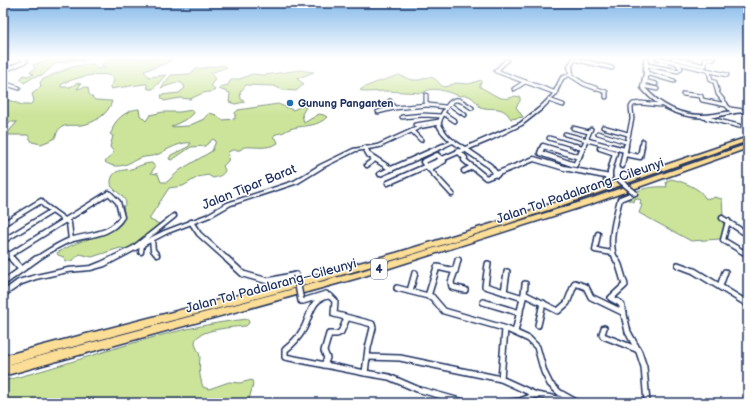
<svg xmlns="http://www.w3.org/2000/svg" width="751" height="406" font-family="'Balsamiq Sans',sans-serif">
<style>
.green{fill:#cce499;stroke:#748a7c}
.lines{fill:none;stroke-linecap:round;stroke-linejoin:round}
.minor-far2-casing{stroke:#1b2f5e;stroke-width:5.5}
.minor-far1-casing{stroke:#1b2f5e;stroke-width:7}
.minor-casing{stroke:#1b2f5e;stroke-width:8}
.tertiary-casing{stroke:#1b2f5e;stroke-width:3}
.motorway-casing{stroke:#1b2f5e;stroke-width:3}
.minor-far2{stroke:#fff;stroke-width:3}
.minor-far1{stroke:#fff;stroke-width:4}
.minor{stroke:#fff;stroke-width:5}
.tertiary{fill:#fff;fill-rule:evenodd}
.motorway{fill:#fdde96;fill-rule:evenodd}
.minor-bridge-far1-casing{stroke:#1b2f5e;stroke-width:7;stroke-linecap:butt}
.minor-bridge-casing{stroke:#1b2f5e;stroke-width:8;stroke-linecap:butt}
.minor-bridge-far1{stroke:#fff;stroke-width:4}
.minor-bridge{stroke:#fff;stroke-width:5}
.poi-dot{fill:#1f6fb2;stroke:#fff;stroke-width:1.5}
.labels{text-anchor:middle;dominant-baseline:central;stroke-width:3;stroke-linejoin:round;paint-order:stroke}
.far-poi-label{font-size:11px;font-weight:bold;fill:#1b2f5e;stroke:#fff;text-anchor:start}
.shield{fill:#fff;stroke:#5f6d8e;stroke-width:1}
.shield-label{font-size:12px;font-weight:bold;fill:#1b2f5e}
.street-label{font-size:13px;fill:#1b2f5e;stroke:#fff}
</style>
<rect width="100%" height="100%" fill="#fff"/>
<filter id="ink" filterUnits="userSpaceOnUse"><feTurbulence type="fractalNoise" baseFrequency=".025" numOctaves="2"/><feDisplacementMap in="SourceGraphic" scale="8" xChannelSelector="R" yChannelSelector="G"/><feConvolveMatrix kernelMatrix="1 2 1 2 8 2 1 2 1" color-interpolation-filters="sRGB"/></filter>
<g filter="url(#ink)">
<g class="green">
<path d="M 55,58 L 88,58 L 83,61 L 73,60 L 55,64 L 43,75 L 34,77 L 24,83 L 20,79 L 24,75 L 27,76 L 34,74 L 30,72 L 35,68 L 33,65 Z"/>
<path d="M 111,58 L 173,58 L 167,63 L 144,71 L 149,77 L 166,75 L 153,89 L 148,89 L 147,84 L 144,84 L 110,89 L 110,87 L 114,81 C 113,80 112,77 110,76 C 102,71 69,79 61,85 L 61,87 L 70,87 L 77,83 L 81,84 L 77,89 L 85,87 L 88,88 L 89,94 L 95,100 L 110,101 L 112,101 C 109,114 93,124 81,125 C 75,126 68,124 62,127 C 57,129 57,135 54,139 L 41,144 L 32,142 L 28,135 L 7,135 L 10,130 L 17,122 L 3,122 L 3,98 L 22,105 L 30,105 L 34,100 L 32,94 L 41,87 L 40,82 L 42,80 C 59,72 75,64 93,64 L 97,69 L 105,68 L 106,67 L 101,65 Z"/>
<path d="M 223,65 L 227,67 L 211,73 L 215,79 L 211,85 L 215,90 L 214,91 L 203,93 L 190,99 L 180,98 L 164,101 L 162,99 L 161,95 L 179,93 L 185,88 L 183,84 L 179,82 L 161,88 L 171,75 L 190,74 L 196,69 Z"/>
<path d="M 300,70 L 314,72 L 297,79 L 304,84 L 296,91 L 283,90 L 274,86 L 246,85 L 240,92 L 241,99 L 245,102 L 235,104 L 229,102 L 230,93 L 219,89 L 220,87 L 228,85 L 230,81 L 233,79 L 240,79 L 252,74 L 264,75 Z"/>
<path d="M 399,75 C 405,77 412,81 418,80 C 424,80 427,75 433,78 C 439,80 439,86 445,87 L 456,83 L 469,84 L 481,80 L 482,82 L 480,84 L 480,87 C 493,93 501,103 515,96 L 520,97 L 520,101 L 516,107 L 523,117 L 511,119 C 502,104 494,111 480,107 C 475,100 470,93 461,96 C 450,94 434,84 423,93 L 385,91 L 366,92 L 360,90 C 364,86 392,77 399,75 Z"/>
<path d="M 278,104 L 293,110 L 302,106 L 306,107 L 302,114 L 304,123 L 319,114 L 324,115 L 327,117 C 314,130 297,123 284,132 C 279,134 275,133 273,137 L 277,140 L 278,143 C 267,150 255,146 244,147 L 240,150 L 232,150 L 227,153 L 229,155 L 228,161 L 223,166 L 225,170 C 224,175 218,177 213,178 L 208,175 L 198,177 L 183,186 L 169,188 L 150,217 L 150,220 L 164,226 C 160,235 155,230 149,233 C 142,237 135,244 128,249 L 120,248 L 92,257 L 80,254 C 75,258 72,263 65,261 L 64,257 L 58,255 L 57,253 C 66,248 75,243 85,240 C 100,233 131,232 123,207 L 126,203 C 124,195 117,193 112,187 C 111,186 111,183 111,181 C 113,169 122,171 131,169 C 138,167 144,163 152,163 L 155,167 L 151,173 L 158,174 L 161,182 L 167,182 L 180,170 L 212,151 L 216,141 L 213,139 L 205,146 L 191,147 L 172,160 L 169,159 L 171,155 L 188,147 L 191,143 C 182,141 166,150 159,154 C 153,157 146,156 140,158 C 128,163 118,171 105,162 L 114,152 L 110,147 L 113,136 L 110,134 C 113,131 112,129 114,125 C 118,117 130,109 139,109 L 140,115 L 146,121 L 150,115 L 163,112 L 180,112 L 192,110 L 194,113 L 190,117 L 171,127 L 188,126 L 204,119 L 206,116 L 210,113 L 216,115 L 222,120 L 235,119 L 235,113 L 238,110 Z"/>
<path d="M 671,179 C 681,181 701,188 705,198 L 712,199 L 714,197 L 722,199 L 724,230 L 720,239 L 691,241 L 639,213 L 642,205 L 640,204 L 641,200 L 635,198 L 634,202 L 628,200 L 628,197 C 638,188 654,186 667,187 L 666,182 Z"/>
<path d="M 248,319 L 249,323 L 246,326 C 235,327 196,329 195,342 C 195,348 200,352 200,357 C 199,369 199,375 203,387 L 209,389 L 229,382 L 240,383 L 252,380 L 253,385 L 248,403 L 3,403 L 3,381 C 85,361 164,327 248,319 Z"/>
</g>
<g class="lines">
<g class="minor-far2-casing">
<g id="minor-far2">
<path d="M 657,58 L 727,75"/>
<path d="M 673,58 L 705,66 L 705,59 L 714,59"/>
<path d="M 574,59 L 612,68"/>
<path d="M 507,60 L 496,71 L 556,93"/>
<path d="M 647,65 L 678,71 L 681,68 L 678,65"/>
<path d="M 3,71 L 26,61 L 22,58"/>
<path d="M 709,72 L 711,80 L 715,82 L 718,94 L 726,104"/>
<path d="M 646,73 L 674,81"/>
<path d="M 570,75 L 584,84 L 606,92 L 606,97"/>
<path d="M 644,81 L 656,84"/>
<path d="M 3,83 L 19,88"/>
<path d="M 643,86 L 657,89"/>
<path d="M 514,89 L 525,82"/>
<path d="M 683,94 L 701,96 L 702,100 L 726,105 L 733,112"/>
<path d="M 426,95 L 426,102 L 428,105 L 445,107"/>
<path d="M 549,100 L 563,105"/>
<path d="M 390,101 L 394,108 L 428,105"/>
<path d="M 449,104 L 465,115"/>
<path d="M 730,109 L 744,111"/>
<path d="M 378,112 L 394,108"/>
<path d="M 443,113 L 455,121"/>
<path d="M 402,117 L 424,115 L 442,116"/>
<path d="M 703,117 L 739,126"/>
<path d="M 439,123 C 442,115 449,95 461,101 C 465,103 469,106 472,108"/>
<path d="M 415,125 L 440,121"/>
<path d="M 603,127 L 628,134"/>
<path d="M 573,128 L 589,132"/>
<path d="M 412,131 L 421,140"/>
<path d="M 598,133 L 626,142"/>
<path d="M 565,134 L 613,147"/>
<path d="M 549,138 L 579,147"/>
<path d="M 441,147 L 454,141"/>
<path d="M 543,147 L 545,147"/>
<path d="M 583,147 L 591,129"/>
<path d="M 626,147 L 632,119 L 631,107 L 633,104 L 641,103 L 660,105"/>
<path d="M 642,147 L 643,141"/>
</g>
</g>
<g class="minor-far1-casing">
<g id="minor-far1">
<path d="M 543,146 L 579,157 L 575,165 L 540,153 Z"/>
<path d="M 575,146 L 583,148"/>
<path d="M 609,146 L 625,150"/>
<path d="M 365,148 L 369,155 L 391,169"/>
<path d="M 600,148 L 615,153 L 610,171 L 610,177"/>
<path d="M 458,151 L 465,158 L 464,160 L 486,178 L 534,159 L 564,168 L 610,177 L 606,181"/>
<path d="M 625,154 L 640,157 L 642,146"/>
<path d="M 437,155 L 444,161 L 429,169 L 423,162 Z"/>
<path d="M 579,157 L 584,146"/>
<path d="M 367,165 L 375,159"/>
<path d="M 622,166 L 626,146"/>
<path d="M 429,169 L 452,194"/>
<path d="M 464,171 L 472,167"/>
<path d="M 380,174 L 443,146"/>
<path d="M 388,183 L 465,149 L 490,166 L 497,175"/>
<path d="M 722,218 L 748,235"/>
<path d="M 728,221 L 723,240 L 748,255"/>
<path d="M 191,222 L 199,234 L 228,260"/>
<path d="M 3,224 L 41,201 L 44,205 L 69,223 L 71,240"/>
<path d="M 598,234 L 595,250 L 612,253"/>
<path d="M 152,240 L 153,250 L 157,255"/>
<path d="M 3,241 L 52,211"/>
<path d="M 135,247 L 174,216"/>
<path d="M 3,249 L 13,260"/>
<path d="M 141,252 L 142,245"/>
<path d="M 3,259 L 109,193 L 118,202 L 122,217 C 110,236 89,234 70,240 C 57,245 46,253 35,260"/>
<path d="M 616,260 C 607,244 616,216 620,199 L 635,193"/>
</g>
</g>
<g class="minor-casing">
<g id="minor">
<path d="M 12,259 L 21,269"/>
<path d="M 227,259 L 243,274 L 268,281 L 296,275"/>
<path d="M 616,259 L 619,265 L 625,285 L 611,298 L 620,303 L 622,306 L 628,332 L 639,352 L 644,367 L 647,403"/>
<path d="M 488,264 L 485,286 L 523,298"/>
<path d="M 678,265 L 694,271 L 748,304"/>
<path d="M 455,271 L 458,260"/>
<path d="M 3,283 L 36,259"/>
<path d="M 720,286 L 725,272"/>
<path d="M 397,288 L 432,297 L 444,311 L 507,329 L 529,339 L 537,347 L 544,372 L 550,384 L 560,393 L 578,403"/>
<path d="M 410,291 L 415,273"/>
<path d="M 504,292 L 507,272"/>
<path d="M 524,294 L 525,284"/>
<path d="M 330,296 L 335,301 L 334,314 L 372,324 L 373,328 L 368,348 L 365,373 L 285,357 L 285,350 C 293,344 299,337 304,328 C 310,316 312,296 330,296 Z"/>
<path d="M 428,296 L 437,267 L 455,271 L 451,282 L 452,287 L 465,290"/>
<path d="M 303,301 L 326,294 L 326,296"/>
<path d="M 483,302 L 520,313"/>
<path d="M 538,325 L 543,303"/>
<path d="M 604,328 L 602,334 L 603,336 L 636,349"/>
<path d="M 515,332 L 524,294 L 558,311 L 567,303 L 575,283 L 586,287 L 591,297 L 624,313"/>
<path d="M 367,357 L 400,358 L 501,379 L 536,395 L 574,402"/>
<path d="M 324,365 L 327,358 L 324,351 L 329,334 L 337,334 L 341,332 L 347,318"/>
<path d="M 365,373 L 389,377 L 417,389 L 467,403"/>
<path d="M 501,379 L 505,329"/>
<path d="M 502,403 L 520,401 L 536,395"/>
</g>
</g>
<g class="tertiary-casing">
<g id="tertiary">
<path d="M 573,58 L 576,58 L 572,66 L 573,74 L 563,79 L 555,96 L 541,110 L 522,125 L 491,140 L 467,150 L 463,150 C 453,143 442,137 437,125 L 421,128 L 380,147 L 356,151 L 324,167 L 298,183 L 231,205 L 210,217 L 168,233 L 105,266 L 91,270 L 68,272 L 36,279 L 22,284 L 3,297 L 3,291 L 18,280 L 36,275 L 68,268 L 91,266 L 101,262 L 164,231 L 206,215 L 227,203 L 294,181 L 320,165 L 353,149 L 377,145 L 419,126 L 440,122 C 446,136 453,140 465,147 L 520,123 L 539,108 L 552,95 L 561,77 L 569,74 L 568,66 Z"/>
<path d="M 644,58 L 648,58 L 648,73 L 645,88 C 664,109 686,118 714,114 C 726,112 736,110 748,110 L 748,112 C 736,112 725,115 714,117 C 685,120 659,110 641,88 L 644,73 Z"/>
</g>
</g>
<g class="motorway-casing">
<g id="motorway">
<path d="M 748,137 L 748,141 C 631,181 514,224 396,259 C 266,298 133,329 3,366 L 3,356 L 71,338 L 278,285 L 396,253 L 491,224 Z"/>
<path d="M 748,144 L 748,148 L 591,204 L 358,278 L 3,376 L 3,366 L 358,272 L 587,200 Z"/>
</g>
</g>
<use href="#minor-far2" class="minor-far2"/>
<use href="#minor-far1" class="minor-far1"/>
<use href="#minor" class="minor"/>
<use href="#tertiary" class="tertiary"/>
<use href="#motorway" class="motorway"/>
<g class="minor-bridge-far1-casing">
<path id="minor-bridge-far1" d="M 616,177 L 635,193"/>
</g>
<g class="minor-bridge-casing">
<path id="minor-bridge" d="M 296,275 L 301,301 L 303,301"/>
</g>
<use href="#minor-bridge-far1" class="minor-bridge-far1"/>
<use href="#minor-bridge" class="minor-bridge"/>
</g>
</g>
<linearGradient id="sky" x2="0" y2="1"><stop stop-color="#84b9e9"/><stop offset="0.5" stop-color="#fff"/><stop offset="1" stop-color="#fff" stop-opacity="0"/></linearGradient>
<rect width="751" height="115" fill="url(#sky)"/>
<circle class="poi-dot" cx="290" cy="103" r="4"/>
<g class="labels">
<g class="far-poi-label">
<text x="298" y="103">Gunung Panganten</text>
</g>
<rect class="shield" x="371" y="259" width="16" height="20" rx="3"/>
<g class="shield-label">
<text x="379" y="269">4</text>
</g>
<g class="street-label">
<text transform="translate(249 187) rotate(-22)">Jalan Tipar Barat</text>
<text transform="translate(580 191) rotate(-19)">Jalan Tol Padalarang–Cileunyi</text>
<text transform="translate(271 286) rotate(-15)">Jalan Tol Padalarang–Cileunyi</text>
</g>
</g>
<rect width="751" height="406" fill="none" stroke="#fff" stroke-width="16"/>
<rect x="8" y="8" width="735" height="390" fill="none" stroke="#1b2f5e" stroke-width="1.5" filter="url(#ink)"/>
</svg>
